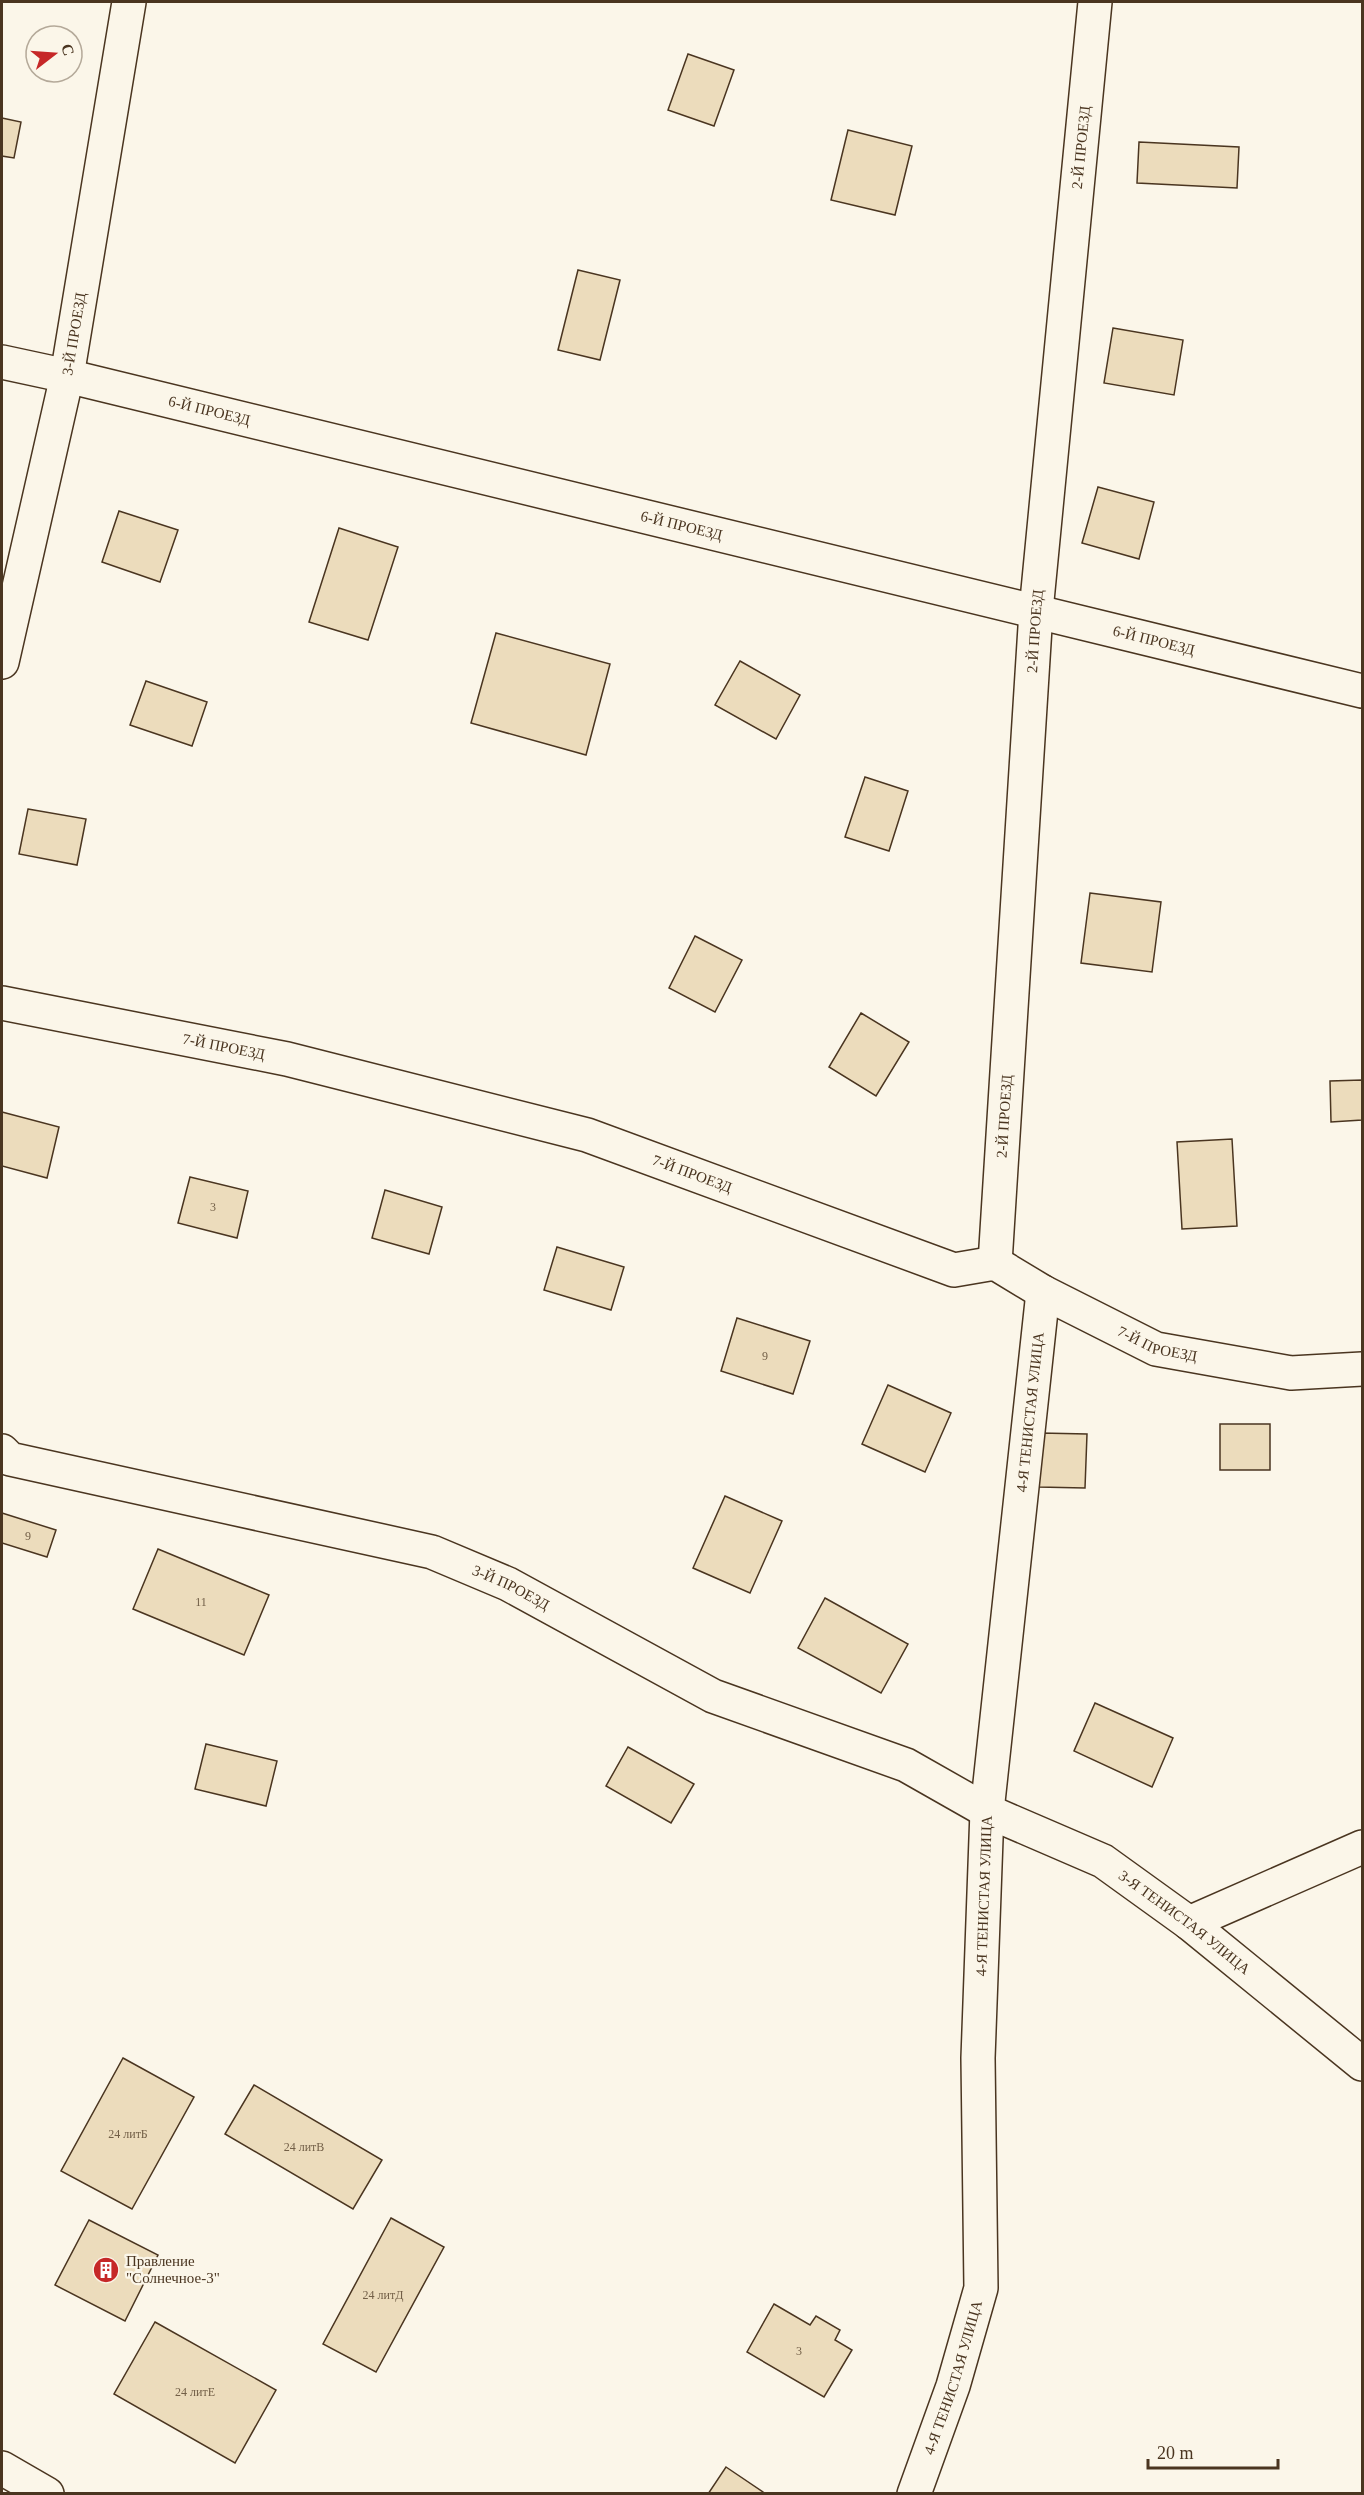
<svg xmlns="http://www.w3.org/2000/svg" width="1364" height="2495" font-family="'Times New Roman',serif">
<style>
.building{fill:#ecdcbc;stroke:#4a3520;stroke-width:1.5}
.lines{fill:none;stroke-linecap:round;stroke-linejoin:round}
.minor-casing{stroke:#4a3520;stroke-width:36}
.minor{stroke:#fbf6e9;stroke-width:33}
.labels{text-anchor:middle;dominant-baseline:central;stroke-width:4.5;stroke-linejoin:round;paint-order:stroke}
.number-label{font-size:12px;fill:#725f47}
.street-label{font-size:15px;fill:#4a3520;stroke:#fbf6e9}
.poi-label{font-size:15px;fill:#4a3520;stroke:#fbf6e9;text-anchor:start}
</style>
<rect width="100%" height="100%" fill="#fbf6e9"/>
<g class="building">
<path d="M 688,54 L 734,70 L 714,126 L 668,110 Z"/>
<path d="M 2,118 L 21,122 L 14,158 L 2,156 Z"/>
<path d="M 848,130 L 912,146 L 895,215 L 831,200 Z"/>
<path d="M 1139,142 L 1239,147 L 1237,188 L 1137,183 Z"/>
<path d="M 578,270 L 620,280 L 600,360 L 558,350 Z"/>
<path d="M 1113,328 L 1183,340 L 1174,395 L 1104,383 Z"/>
<path d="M 1098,487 L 1154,502 L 1139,559 L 1082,543 Z"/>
<path d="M 119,511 L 178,530 L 160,582 L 102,562 Z"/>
<path d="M 339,528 L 398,547 L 368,640 L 309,622 Z"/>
<path d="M 496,633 L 610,664 L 586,755 L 471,723 Z"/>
<path d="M 740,661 L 800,695 L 776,739 L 715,705 Z"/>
<path d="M 146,681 L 207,702 L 192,746 L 130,725 Z"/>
<path d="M 865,777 L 908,791 L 889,851 L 845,837 Z"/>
<path d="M 28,809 L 86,819 L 77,865 L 19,854 Z"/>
<path d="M 1090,893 L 1161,902 L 1152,972 L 1081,963 Z"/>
<path d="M 695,936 L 742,960 L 715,1012 L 669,988 Z"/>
<path d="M 861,1013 L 909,1042 L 876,1096 L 829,1067 Z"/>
<path d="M 1362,1080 L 1362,1120 L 1331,1122 L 1330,1081 Z"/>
<path d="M 2,1112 L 59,1127 L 47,1178 L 2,1166 Z"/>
<path d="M 1232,1139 L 1237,1226 L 1182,1229 L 1177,1142 Z"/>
<path d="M 190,1177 L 248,1191 L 237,1238 L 178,1223 Z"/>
<path d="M 385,1190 L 442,1207 L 429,1254 L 372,1238 Z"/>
<path d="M 557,1247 L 624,1267 L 611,1310 L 544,1290 Z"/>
<path d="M 737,1318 L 810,1341 L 793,1394 L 721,1371 Z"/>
<path d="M 888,1385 L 951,1413 L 925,1472 L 862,1444 Z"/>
<rect x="1220" y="1424" width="50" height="46"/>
<path d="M 1040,1433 L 1087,1434 L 1085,1488 L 1038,1487 Z"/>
<path d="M 725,1496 L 782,1521 L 750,1593 L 693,1568 Z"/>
<path d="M 2,1513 L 56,1530 L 47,1557 L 2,1543 Z"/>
<path d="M 158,1549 L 269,1595 L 244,1655 L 133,1609 Z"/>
<path d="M 825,1598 L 908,1644 L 881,1693 L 798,1648 Z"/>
<path d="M 1095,1703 L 1173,1738 L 1152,1787 L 1074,1751 Z"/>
<path d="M 206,1744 L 277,1761 L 266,1806 L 195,1789 Z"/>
<path d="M 628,1747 L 694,1784 L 671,1823 L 606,1786 Z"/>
<path d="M 123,2058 L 194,2097 L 132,2209 L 61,2171 Z"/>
<path d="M 254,2085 L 382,2160 L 353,2209 L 225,2134 Z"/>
<path d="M 391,2218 L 444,2247 L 376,2372 L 323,2344 Z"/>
<path d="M 89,2220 L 158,2255 L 125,2321 L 55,2285 Z"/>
<path d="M 774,2304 L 810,2325 L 816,2316 L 840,2330 L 835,2340 L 852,2350 L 824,2397 L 747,2352 Z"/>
<path d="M 155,2322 L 276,2390 L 235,2463 L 114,2394 Z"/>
<path d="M 726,2467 L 766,2494 L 708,2494 Z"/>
</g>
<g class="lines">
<g class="minor-casing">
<g id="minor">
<path id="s1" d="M 2,362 L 67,376 L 1362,691"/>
<path id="s2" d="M 2,662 L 67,376 L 129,2"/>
<path id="s3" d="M 2,1003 L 287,1059 L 587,1135 L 954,1270 L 995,1263 L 1043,1292 L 1156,1349 L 1291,1373 L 1362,1369"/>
<path id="s4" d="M 995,1263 L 1036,611 L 1095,2"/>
<path id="s5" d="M 2,1451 L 10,1459 L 432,1552 L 508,1584 L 713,1696 L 906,1765 L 987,1811 L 1103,1861 L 1189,1923 L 1362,2064"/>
<path d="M 1189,1923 L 1362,1847"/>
<path d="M 2,2468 L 47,2494"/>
<path id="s6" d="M 914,2494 L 953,2386 L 981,2288 L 978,2058 L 987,1811 L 1043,1292"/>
</g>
</g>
<use href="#minor" class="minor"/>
</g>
<defs>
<g id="building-disc" transform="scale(1.35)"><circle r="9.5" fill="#c62828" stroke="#fbf6e9"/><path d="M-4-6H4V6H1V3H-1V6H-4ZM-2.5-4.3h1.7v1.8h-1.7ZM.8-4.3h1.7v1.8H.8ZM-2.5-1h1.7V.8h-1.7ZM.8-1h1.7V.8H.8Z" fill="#fff"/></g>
</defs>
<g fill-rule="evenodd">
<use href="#building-disc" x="106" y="2270"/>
</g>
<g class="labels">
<g class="number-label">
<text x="213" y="1207">3</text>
<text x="765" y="1356">9</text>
<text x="28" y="1536">9</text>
<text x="201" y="1602">11</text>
<text x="128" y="2134">24 литБ</text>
<text x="304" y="2147">24 литВ</text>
<text x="383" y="2295">24 литД</text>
<text x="799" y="2351">3</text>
<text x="195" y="2392">24 литЕ</text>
</g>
<g class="street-label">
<text stroke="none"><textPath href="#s4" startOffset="1119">2-Й ПРОЕЗД</textPath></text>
<text stroke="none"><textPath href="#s2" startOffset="336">3-Й ПРОЕЗД</textPath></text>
<text stroke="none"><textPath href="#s1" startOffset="213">6-Й ПРОЕЗД</textPath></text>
<text stroke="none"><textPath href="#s1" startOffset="699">6-Й ПРОЕЗД</textPath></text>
<text stroke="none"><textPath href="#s4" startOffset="633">2-Й ПРОЕЗД</textPath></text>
<text stroke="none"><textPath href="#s1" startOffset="1185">6-Й ПРОЕЗД</textPath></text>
<text stroke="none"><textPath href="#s3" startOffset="226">7-Й ПРОЕЗД</textPath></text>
<text stroke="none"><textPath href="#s4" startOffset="147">2-Й ПРОЕЗД</textPath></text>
<text stroke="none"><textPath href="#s3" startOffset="712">7-Й ПРОЕЗД</textPath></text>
<text stroke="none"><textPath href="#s3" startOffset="1215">7-Й ПРОЕЗД</textPath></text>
<text stroke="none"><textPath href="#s6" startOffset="1095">4-Я ТЕНИСТАЯ УЛИЦА</textPath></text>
<text stroke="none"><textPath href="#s5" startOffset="530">3-Й ПРОЕЗД</textPath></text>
<text stroke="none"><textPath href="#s6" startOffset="609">4-Я ТЕНИСТАЯ УЛИЦА</textPath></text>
<text stroke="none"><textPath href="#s5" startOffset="1286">3-Я ТЕНИСТАЯ УЛИЦА</textPath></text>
<text stroke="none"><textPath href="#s6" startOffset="123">4-Я ТЕНИСТАЯ УЛИЦА</textPath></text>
</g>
<g class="poi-label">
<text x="126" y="2261">Правление<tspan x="126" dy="17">"Солнечное-3"</tspan></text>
</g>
</g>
<rect width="1364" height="2495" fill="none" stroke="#4a3520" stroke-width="6"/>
<g transform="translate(54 54) rotate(73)"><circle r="28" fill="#fbf6e9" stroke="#b4a999" stroke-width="1.5"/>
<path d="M0-4.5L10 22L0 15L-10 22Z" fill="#c62828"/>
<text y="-9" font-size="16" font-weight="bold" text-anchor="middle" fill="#4a3520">С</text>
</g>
<path d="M1148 2459v9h130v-9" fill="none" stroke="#4a3520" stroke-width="3"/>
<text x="1157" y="2459" font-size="18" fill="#4a3520" stroke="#fbf6e9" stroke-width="4.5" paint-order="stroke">20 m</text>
</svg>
